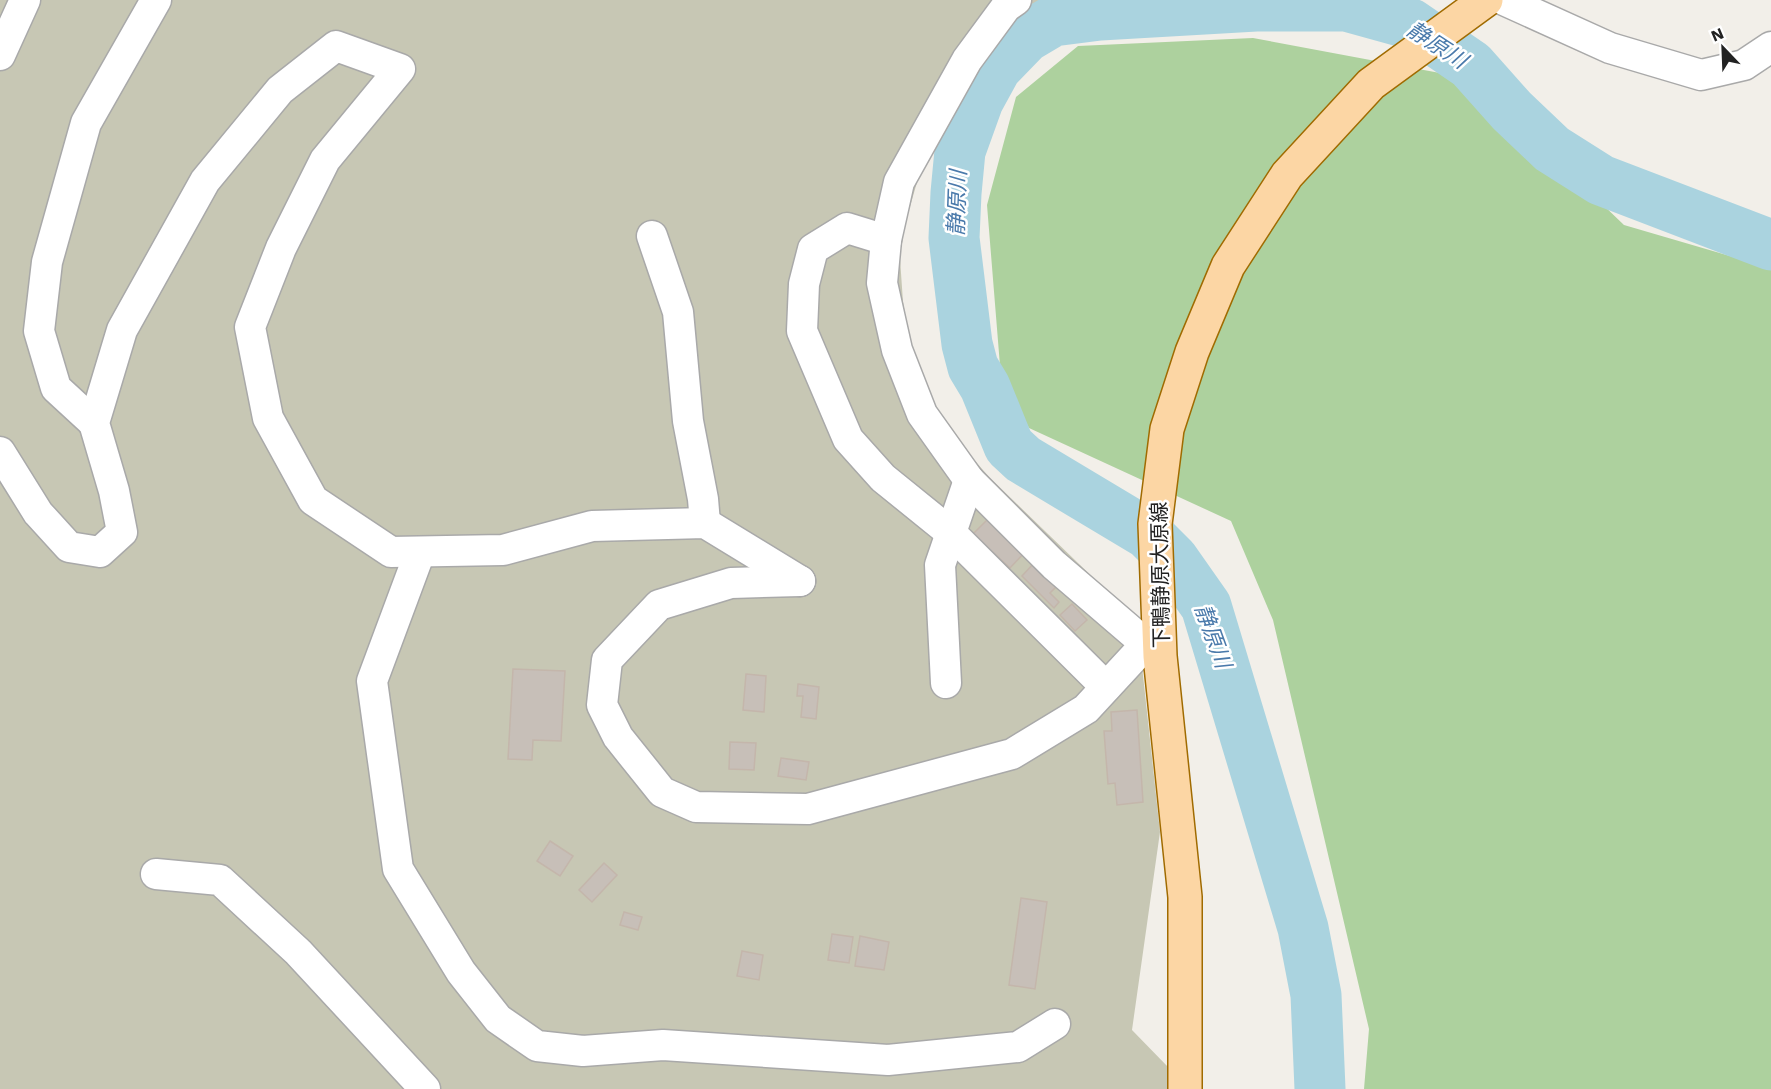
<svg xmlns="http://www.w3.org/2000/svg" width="1771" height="1089" font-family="'Work Sans','Noto Sans JP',sans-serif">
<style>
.construction{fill:#c7c7b4}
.forest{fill:#add19e}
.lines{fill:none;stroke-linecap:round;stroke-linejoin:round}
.river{stroke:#aad3df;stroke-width:51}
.building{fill:#c7bfb8;stroke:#c4b6ab;stroke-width:1.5}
.minor-casing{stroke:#a9a9a9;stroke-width:33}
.major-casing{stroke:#a06b00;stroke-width:36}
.minor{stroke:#fff;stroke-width:30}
.major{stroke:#fcd6a4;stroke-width:33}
.labels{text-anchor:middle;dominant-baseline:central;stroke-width:5;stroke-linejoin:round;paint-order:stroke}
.street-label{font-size:21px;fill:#222;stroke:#fff}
.water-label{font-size:22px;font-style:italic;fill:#4a7aab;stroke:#fff}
</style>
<rect width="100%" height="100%" fill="#f2efe9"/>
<path class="construction" d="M 0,0 L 1060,0 L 1027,7 L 985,50 L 918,179 L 899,244 L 903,302 L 913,361 L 944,425 L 989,477 L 1137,620 L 1160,832 L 1132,1030 L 1168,1067 L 1169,1089 L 0,1089 Z"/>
<path class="forest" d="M 1253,38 L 1472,79 L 1624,225 L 1771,268 L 1771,1089 L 1364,1089 L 1369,1029 L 1273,620 L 1231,521 L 1029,428 L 1001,378 L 987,205 L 1016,97 L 1078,46 Z"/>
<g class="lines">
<path class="river" d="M 1320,1089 L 1316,995 L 1303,928 L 1206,606 L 1173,559 L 1148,534 L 1023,459 L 1009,446 L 985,387 L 973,367 L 967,344 L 954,238 L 956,193 L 960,151 L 978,101 L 996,68 L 1026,37 L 1053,21 L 1100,15 L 1256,6 L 1346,6 L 1411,24 L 1471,65 L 1512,111 L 1552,149 L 1601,180 L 1771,245"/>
</g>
<g class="building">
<path d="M 988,519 L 1024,553 L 1010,568 L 973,534 Z"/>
<path d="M 1033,564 L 1056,587 L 1050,593 L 1059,602 L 1054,608 L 1022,576 Z"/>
<path d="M 1072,604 L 1087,620 L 1075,631 L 1060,615 Z"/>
<path d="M 513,669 L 565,671 L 561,741 L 533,740 L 532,760 L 508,759 Z"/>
<path d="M 746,674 L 766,676 L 764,712 L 743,710 Z"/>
<path d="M 798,684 L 819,687 L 816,719 L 801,717 L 803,696 L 797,696 Z"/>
<path d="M 1137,710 L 1143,802 L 1117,805 L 1115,783 L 1108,784 L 1104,731 L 1112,731 L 1111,712 Z"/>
<path d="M 730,742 L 756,743 L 754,770 L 729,769 Z"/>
<path d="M 781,758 L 809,762 L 806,780 L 778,776 Z"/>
<path d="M 550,841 L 573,856 L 560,876 L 537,861 Z"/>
<path d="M 604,863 L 617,875 L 592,902 L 579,890 Z"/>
<path d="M 1021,898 L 1047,902 L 1035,989 L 1009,985 Z"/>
<path d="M 624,912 L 642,917 L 638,930 L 620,925 Z"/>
<path d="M 832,934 L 853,937 L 849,963 L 828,960 Z"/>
<path d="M 860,936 L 889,942 L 884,970 L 855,966 Z"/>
<path d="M 742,951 L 763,955 L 759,980 L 737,976 Z"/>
</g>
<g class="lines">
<g class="minor-casing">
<g id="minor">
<path d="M 1016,0 L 1006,7 L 967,60 L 899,182 L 886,240 L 882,283 L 897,350 L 922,414 L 969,480 L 1054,565 L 1160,656"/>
<path d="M 1504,0 L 1610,48 L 1701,75 L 1744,65 L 1771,47"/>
<path d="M 0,55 L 25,0"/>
<path d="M 652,236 L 678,312 L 688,421 L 703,499 L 705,523"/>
<path d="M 886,240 L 847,228 L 813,249 L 804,284 L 802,331 L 848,439 L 883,478 L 951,533 L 1106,687"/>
<path d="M 94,423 L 56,388 L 39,331 L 47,262 L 86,123 L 156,0"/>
<path d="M 0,452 L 38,513 L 69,547 L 100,552 L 122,532 L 114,491 L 94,423 L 122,330 L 205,181 L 280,90 L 336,46 L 400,69 L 325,160 L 281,248 L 250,327 L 268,418 L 313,500 L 391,552 L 503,550 L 592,526 L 705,523 L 800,581"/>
<path d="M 420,552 L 372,681 L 398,869 L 461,972 L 498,1019 L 537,1046 L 583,1051 L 663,1045 L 888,1060 L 1018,1047 L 1055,1024"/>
<path d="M 800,581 L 731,583 L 659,605 L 607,660 L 602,705 L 618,737 L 662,792 L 696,807 L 808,809 L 1012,754 L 1086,709 L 1147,643"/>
<path d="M 946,683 L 940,565 L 969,480"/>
<path d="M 156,874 L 220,880 L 298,952 L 425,1089"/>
</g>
</g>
<g class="major-casing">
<path id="major" d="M 1185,1089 L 1185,897 L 1160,656 L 1155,524 L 1167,429 L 1192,352 L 1228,266 L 1287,175 L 1371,84 L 1486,0"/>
</g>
<use href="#minor" class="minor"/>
<use href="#major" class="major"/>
</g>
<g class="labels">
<g class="street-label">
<text transform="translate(1160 575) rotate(-91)">下鴨静原大原線</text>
</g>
<g class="water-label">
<text transform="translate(1437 45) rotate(33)">静原川</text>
<text transform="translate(957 203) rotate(-88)">静原川</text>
<text transform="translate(1213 636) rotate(70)">静原川</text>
</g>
</g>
<g transform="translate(1723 48) rotate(337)" stroke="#ffffff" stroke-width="4.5" paint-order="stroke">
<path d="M0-4.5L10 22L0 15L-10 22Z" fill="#222222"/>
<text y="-9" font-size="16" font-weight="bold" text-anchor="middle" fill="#222222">N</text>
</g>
</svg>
